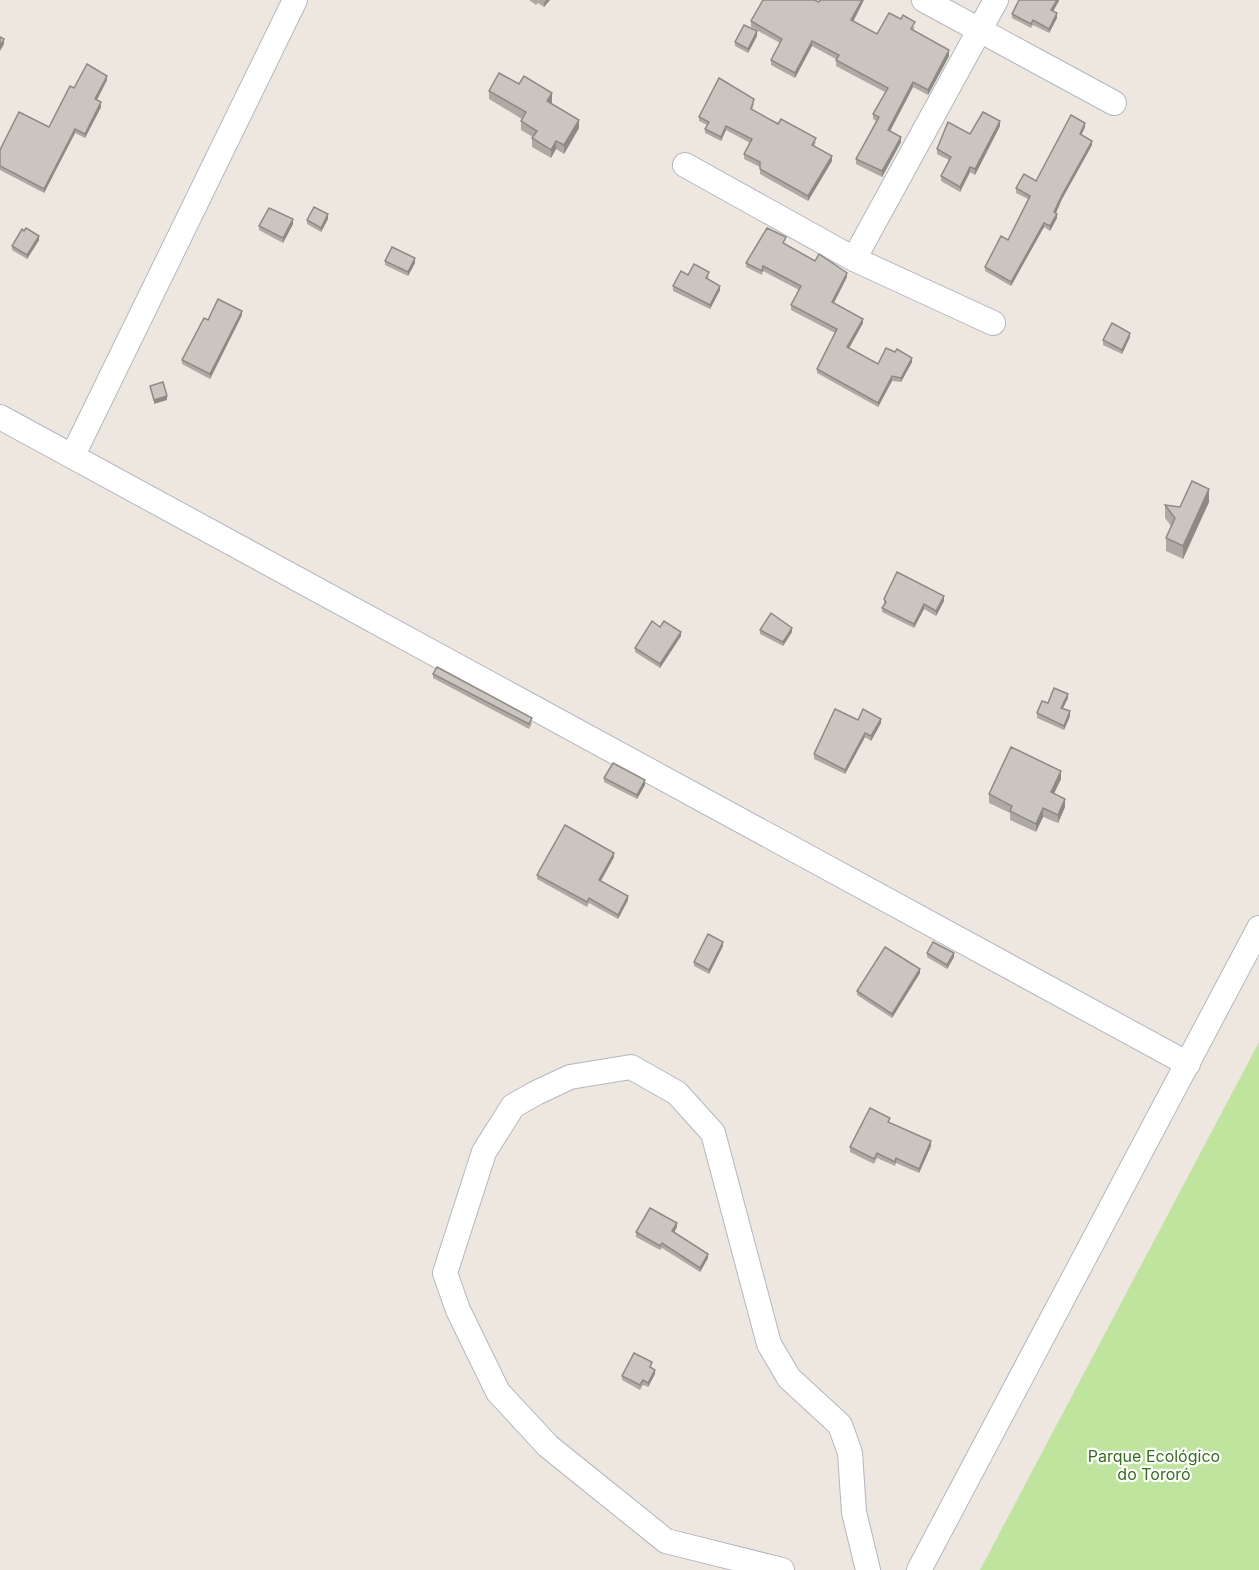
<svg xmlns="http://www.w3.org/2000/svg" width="1259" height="1570" font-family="Inter,sans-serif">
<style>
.grass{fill:#bfe49d}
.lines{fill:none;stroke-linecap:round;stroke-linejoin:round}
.minor-casing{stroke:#b3b7c0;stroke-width:26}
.minor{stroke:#fff;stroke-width:24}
.wall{fill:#aea9a3}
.shaded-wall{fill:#8d8a85}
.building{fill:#cac5be;stroke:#8d8a85;stroke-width:1.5}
.labels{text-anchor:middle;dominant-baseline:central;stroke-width:4.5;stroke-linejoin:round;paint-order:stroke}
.park-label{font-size:16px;fill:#366d1b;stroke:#fff}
</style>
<rect width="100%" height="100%" fill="#eee7e0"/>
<path class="grass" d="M 1259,1042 L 1259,1570 L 980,1570 Z"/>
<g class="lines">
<g class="minor-casing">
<g id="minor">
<path d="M 924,0 L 1114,103"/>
<path d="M 685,165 L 854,259 L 993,323"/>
<path d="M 854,259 L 996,0"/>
<path d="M 0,417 L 1188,1064"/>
<path d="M 73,455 L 295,0"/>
<path d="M 782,1570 L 666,1541 L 548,1446 L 498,1392 L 458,1310 L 445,1273 L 484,1152 L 513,1106 L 536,1093 L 570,1077 L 631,1067 L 677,1093 L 713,1133 L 769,1344 L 789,1378 L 840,1425 L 850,1453 L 854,1512 L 868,1570"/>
<path d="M 919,1570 L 1259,928"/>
</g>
</g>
<use href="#minor" class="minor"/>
</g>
<g class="wall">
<path d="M 529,0 L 550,0 L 544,7 L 538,3 L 536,5 Z"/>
<path d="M 1059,0 L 1053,11 L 1057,18 L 1049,33 L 1033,25 L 1031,28 L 1012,18 L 1012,14 Z"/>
<path d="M 751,21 L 853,21 L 877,34 L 915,27 L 913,30 L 949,56 L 928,95 L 913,87 L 890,131 L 901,142 L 882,177 L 856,164 L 856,159 L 876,121 L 873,119 L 873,114 L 885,92 L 836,66 L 836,59 L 812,46 L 795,78 L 771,65 L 771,60 L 780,43 L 751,27 Z"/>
<path d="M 757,36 L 748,53 L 735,46 L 735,42 Z"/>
<path d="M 107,80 L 96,100 L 101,107 L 85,138 L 75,133 L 44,193 L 0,170 L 0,150 L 49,127 L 74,88 Z"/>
<path d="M 489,91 L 552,102 L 551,103 L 579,128 L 564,154 L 556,149 L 551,158 L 532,147 L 532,138 L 533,137 L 521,130 L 521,121 L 522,119 L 489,99 Z"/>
<path d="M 754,104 L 752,110 L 816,142 L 814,146 L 832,161 L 808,201 L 760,174 L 760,167 L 744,159 L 744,154 L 750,143 L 726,130 L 721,141 L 705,133 L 705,129 L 707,125 L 699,121 L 699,117 Z"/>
<path d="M 1000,126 L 975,175 L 970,172 L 960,192 L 941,181 L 941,176 L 949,160 L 937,154 L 937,149 L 970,134 Z"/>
<path d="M 1085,127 L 1081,135 L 1092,145 L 1062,199 L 1056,213 L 1057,218 L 1050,231 L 1044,227 L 1011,286 L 985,271 L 985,267 L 1008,240 L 1028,199 L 1016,193 L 1016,188 L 1036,181 Z"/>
<path d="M 328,219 L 321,232 L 307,224 L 307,220 Z"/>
<path d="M 293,224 L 283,243 L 259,230 L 259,226 Z"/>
<path d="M 39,240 L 27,259 L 12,250 L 12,246 Z"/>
<path d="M 786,242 L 784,244 L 847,277 L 834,303 L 863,323 L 849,348 L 878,364 L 912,362 L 901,382 L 892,381 L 878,407 L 817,373 L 817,369 L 835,333 L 791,310 L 791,305 L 799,290 L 763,271 L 762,275 L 746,267 L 746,263 Z"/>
<path d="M 385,261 L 415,263 L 408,276 L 385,265 Z"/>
<path d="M 688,275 L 709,276 L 708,279 L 720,290 L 710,309 L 673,291 L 673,286 Z"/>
<path d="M 242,315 L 210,379 L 182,364 L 182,360 L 208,320 Z"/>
<path d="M 1130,337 L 1122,354 L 1103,345 L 1103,340 Z"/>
<path d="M 1209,502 L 1183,559 L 1166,551 L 1166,538 L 1171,526 L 1165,518 L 1165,505 L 1180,507 Z"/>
<path d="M 884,599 L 944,601 L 936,616 L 924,609 L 914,628 L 882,612 L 882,608 L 884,604 Z"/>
<path d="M 660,627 L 681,636 L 660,668 L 635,652 L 635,648 Z"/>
<path d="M 760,630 L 792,632 L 783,646 L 760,634 Z"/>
<path d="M 433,674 L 532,723 L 529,729 L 433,678 Z"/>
<path d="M 1068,698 L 1063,708 L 1070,716 L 1064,730 L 1037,718 L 1037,713 L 1048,703 Z"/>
<path d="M 858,720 L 881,723 L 871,741 L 865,737 L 845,774 L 814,759 L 814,754 Z"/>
<path d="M 604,778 L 645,785 L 637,799 L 604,782 Z"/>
<path d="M 1061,779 L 1054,793 L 1065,807 L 1058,823 L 1043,817 L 1036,832 L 1010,820 L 1010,813 L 989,803 L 989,794 Z"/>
<path d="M 614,857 L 601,881 L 628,900 L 618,919 L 589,903 L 587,907 L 537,879 L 537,875 Z"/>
<path d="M 723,946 L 709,974 L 694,966 L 694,962 Z"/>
<path d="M 927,953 L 954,957 L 947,969 L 927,957 Z"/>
<path d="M 920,973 L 892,1018 L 857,995 L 857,991 Z"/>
<path d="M 890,1123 L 931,1146 L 919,1173 L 896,1163 L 895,1166 L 877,1158 L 874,1164 L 850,1152 L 850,1147 Z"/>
<path d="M 677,1227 L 674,1232 L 708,1258 L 700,1272 L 662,1248 L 660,1250 L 636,1237 L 636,1232 Z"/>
<path d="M 652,1367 L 652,1368 L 655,1374 L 648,1387 L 643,1385 L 640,1390 L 622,1380 L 622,1376 Z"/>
</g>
<g class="shaded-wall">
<path d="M 546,0 L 550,0 L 544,7 L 544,3 Z"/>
<path d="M 862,0 L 864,0 L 851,26 L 851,20 Z"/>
<path d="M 1057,0 L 1059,0 L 1059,1 L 1051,15 L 1051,10 Z"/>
<path d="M 1057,13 L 1057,18 L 1049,33 L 1049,29 Z"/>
<path d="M 757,31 L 757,36 L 748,53 L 748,49 Z"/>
<path d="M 4,39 L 4,44 L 0,51 L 0,47 Z"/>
<path d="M 812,41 L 812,46 L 795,78 L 795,73 Z"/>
<path d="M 949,50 L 949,56 L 928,95 L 928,90 Z"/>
<path d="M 107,76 L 107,80 L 95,104 L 95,99 Z"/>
<path d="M 913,82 L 913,87 L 888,135 L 888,130 Z"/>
<path d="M 552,93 L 552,102 L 547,109 L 547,101 Z"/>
<path d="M 101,102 L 101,107 L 85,138 L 85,134 Z"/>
<path d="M 579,120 L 579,128 L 564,154 L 564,145 Z"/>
<path d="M 1000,121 L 1000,126 L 975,175 L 975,169 Z"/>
<path d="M 1085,123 L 1085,127 L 1080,138 L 1080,134 Z"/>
<path d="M 726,126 L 726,130 L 721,141 L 721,137 Z"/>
<path d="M 75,129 L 75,133 L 44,193 L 44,189 Z"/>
<path d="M 901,137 L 901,142 L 882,177 L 882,171 Z"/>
<path d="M 556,141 L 556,149 L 551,158 L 551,150 Z"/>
<path d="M 1092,141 L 1092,145 L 1062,199 L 1054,217 L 1054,212 L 1062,195 Z"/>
<path d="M 832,156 L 832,161 L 808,201 L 808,196 Z"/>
<path d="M 970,167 L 970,172 L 960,192 L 960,187 Z"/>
<path d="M 328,214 L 328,219 L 321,232 L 321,228 Z"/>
<path d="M 1057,214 L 1057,218 L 1050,231 L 1050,226 Z"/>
<path d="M 293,219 L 293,224 L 283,243 L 283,238 Z"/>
<path d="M 1044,223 L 1044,227 L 1011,286 L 1011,282 Z"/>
<path d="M 39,236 L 39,240 L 27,259 L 27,255 Z"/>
<path d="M 415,258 L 415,263 L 408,276 L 408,272 Z"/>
<path d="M 847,273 L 847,277 L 832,306 L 832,302 Z"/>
<path d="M 720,286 L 720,290 L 710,309 L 710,305 Z"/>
<path d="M 242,311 L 242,315 L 210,379 L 210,374 Z"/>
<path d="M 863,319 L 863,323 L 847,352 L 847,347 Z"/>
<path d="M 1130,333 L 1130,337 L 1122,354 L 1122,350 Z"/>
<path d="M 912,358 L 912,362 L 901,382 L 901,378 Z"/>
<path d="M 892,376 L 892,381 L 878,407 L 878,403 Z"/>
<path d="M 167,396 L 167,400 L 154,404 L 154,400 Z"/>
<path d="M 1209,489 L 1209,502 L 1183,559 L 1183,546 Z"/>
<path d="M 944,596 L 944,601 L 936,616 L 936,611 Z"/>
<path d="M 924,604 L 924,609 L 914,628 L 914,624 Z"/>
<path d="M 792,628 L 792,632 L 783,646 L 783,642 Z"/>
<path d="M 681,632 L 681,636 L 660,668 L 660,664 Z"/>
<path d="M 1068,694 L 1068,698 L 1061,712 L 1061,708 Z"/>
<path d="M 1070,711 L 1070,716 L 1064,730 L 1064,726 Z"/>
<path d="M 881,719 L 881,723 L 871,741 L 871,736 Z"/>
<path d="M 865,733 L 865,737 L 845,774 L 845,770 Z"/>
<path d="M 1061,771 L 1061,779 L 1051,800 L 1051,792 Z"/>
<path d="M 645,780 L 645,785 L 637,799 L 637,795 Z"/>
<path d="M 1065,799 L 1065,807 L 1058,823 L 1058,815 Z"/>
<path d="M 1043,808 L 1043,817 L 1036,832 L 1036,824 Z"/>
<path d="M 614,853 L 614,857 L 599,884 L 599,880 Z"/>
<path d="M 628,896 L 628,900 L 618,919 L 618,915 Z"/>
<path d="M 723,942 L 723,946 L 709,974 L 709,970 Z"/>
<path d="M 954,953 L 954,957 L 947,969 L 947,965 Z"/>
<path d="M 920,969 L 920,973 L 892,1018 L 892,1014 Z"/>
<path d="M 931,1141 L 931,1146 L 919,1173 L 919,1169 Z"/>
<path d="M 677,1223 L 677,1227 L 672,1236 L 672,1231 Z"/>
<path d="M 708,1254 L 708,1258 L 700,1272 L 700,1268 Z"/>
<path d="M 655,1370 L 655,1374 L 648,1387 L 648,1383 Z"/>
</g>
<g class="building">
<path d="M 763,0 L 814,0 L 819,2 L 820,0 L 862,0 L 851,20 L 877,34 L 889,13 L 901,19 L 903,15 L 915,22 L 911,29 L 949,50 L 928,90 L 913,82 L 888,130 L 901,137 L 882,171 L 856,159 L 879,117 L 873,114 L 888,88 L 836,60 L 839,55 L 812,41 L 795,73 L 771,60 L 782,39 L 751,21 Z"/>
<path d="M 1019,0 L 1057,0 L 1051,10 L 1057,13 L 1049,29 L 1033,20 L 1031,24 L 1012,14 Z"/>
<path d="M 744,25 L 757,31 L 748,49 L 735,42 Z"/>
<path d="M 0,37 L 4,39 L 0,47 Z"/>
<path d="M 87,64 L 107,76 L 95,99 L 101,102 L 85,134 L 75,129 L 44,189 L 0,166 L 0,150 L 19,112 L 49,127 L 70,86 L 74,88 Z"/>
<path d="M 499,73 L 519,84 L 524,76 L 552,93 L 547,101 L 579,120 L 564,145 L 556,141 L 551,150 L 532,138 L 537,131 L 521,121 L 526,112 L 489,91 Z"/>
<path d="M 719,78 L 754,99 L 751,109 L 778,124 L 781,119 L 816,138 L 812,145 L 832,156 L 808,196 L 760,169 L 760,162 L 744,154 L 752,139 L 726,126 L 721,137 L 705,129 L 709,122 L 699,117 Z"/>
<path d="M 983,112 L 1000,121 L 975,169 L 970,167 L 960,187 L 941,176 L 951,157 L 937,149 L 948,122 L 970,134 Z"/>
<path d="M 1071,115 L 1085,123 L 1080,134 L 1092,141 L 1062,195 L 1054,212 L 1057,214 L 1050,226 L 1044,223 L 1011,282 L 985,267 L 1001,236 L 1008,240 L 1030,196 L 1016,188 L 1024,174 L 1036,181 Z"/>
<path d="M 314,207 L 328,214 L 321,228 L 307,220 Z"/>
<path d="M 269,208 L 293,219 L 283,238 L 259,226 Z"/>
<path d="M 26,228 L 39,236 L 27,255 L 12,246 L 22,229 L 24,231 Z"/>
<path d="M 767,228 L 786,237 L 783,243 L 815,261 L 819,254 L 847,273 L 832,302 L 863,319 L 847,347 L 878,364 L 886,348 L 895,352 L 897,349 L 912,358 L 901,378 L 892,376 L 878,403 L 817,369 L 837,329 L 791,305 L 801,286 L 763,266 L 762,271 L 746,263 Z"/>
<path d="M 392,247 L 415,258 L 408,272 L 385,261 Z"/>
<path d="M 694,264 L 709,272 L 706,278 L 720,286 L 710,305 L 673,286 L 681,271 L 688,275 Z"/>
<path d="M 218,299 L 242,311 L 210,374 L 182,360 L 204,318 L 208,320 Z"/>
<path d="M 1112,323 L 1130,333 L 1122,350 L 1103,340 Z"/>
<path d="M 163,382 L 167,396 L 154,400 L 150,386 Z"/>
<path d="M 1192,481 L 1209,489 L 1183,546 L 1166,538 L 1175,518 L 1165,505 L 1180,507 Z"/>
<path d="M 897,572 L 944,596 L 936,611 L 924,604 L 914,624 L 882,608 L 886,602 L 884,599 Z"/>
<path d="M 771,613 L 792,628 L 783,642 L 760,630 Z"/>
<path d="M 652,621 L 660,627 L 664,621 L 681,632 L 660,664 L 635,648 Z"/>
<path d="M 437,667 L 532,718 L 529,724 L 433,674 Z"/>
<path d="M 1054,688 L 1068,694 L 1061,708 L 1070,711 L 1064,726 L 1037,713 L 1042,701 L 1048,703 Z"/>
<path d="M 835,709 L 858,720 L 863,709 L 881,719 L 871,736 L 865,733 L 845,770 L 814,754 Z"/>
<path d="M 1011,747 L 1061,771 L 1051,792 L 1065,799 L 1058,815 L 1043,808 L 1036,824 L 1010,811 L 1012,806 L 989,794 Z"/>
<path d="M 613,763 L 645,780 L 637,795 L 604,778 Z"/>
<path d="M 565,825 L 614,853 L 599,880 L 628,896 L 618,915 L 589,898 L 587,902 L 537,875 Z"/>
<path d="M 708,934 L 723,942 L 709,970 L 694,962 Z"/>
<path d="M 933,942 L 954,953 L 947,965 L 927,953 Z"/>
<path d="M 885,947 L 920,969 L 892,1014 L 857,991 Z"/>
<path d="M 870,1108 L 890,1118 L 888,1122 L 931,1141 L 919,1169 L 896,1158 L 895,1162 L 877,1153 L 874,1159 L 850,1147 Z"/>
<path d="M 650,1208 L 677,1223 L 672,1231 L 708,1254 L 700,1268 L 662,1243 L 660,1246 L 636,1232 Z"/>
<path d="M 634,1353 L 652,1362 L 650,1367 L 655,1370 L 648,1383 L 643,1380 L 640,1385 L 622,1376 Z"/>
</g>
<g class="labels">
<g class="park-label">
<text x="1154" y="1456">Parque Ecológico<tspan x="1154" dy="18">do Tororó</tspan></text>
</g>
</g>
</svg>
